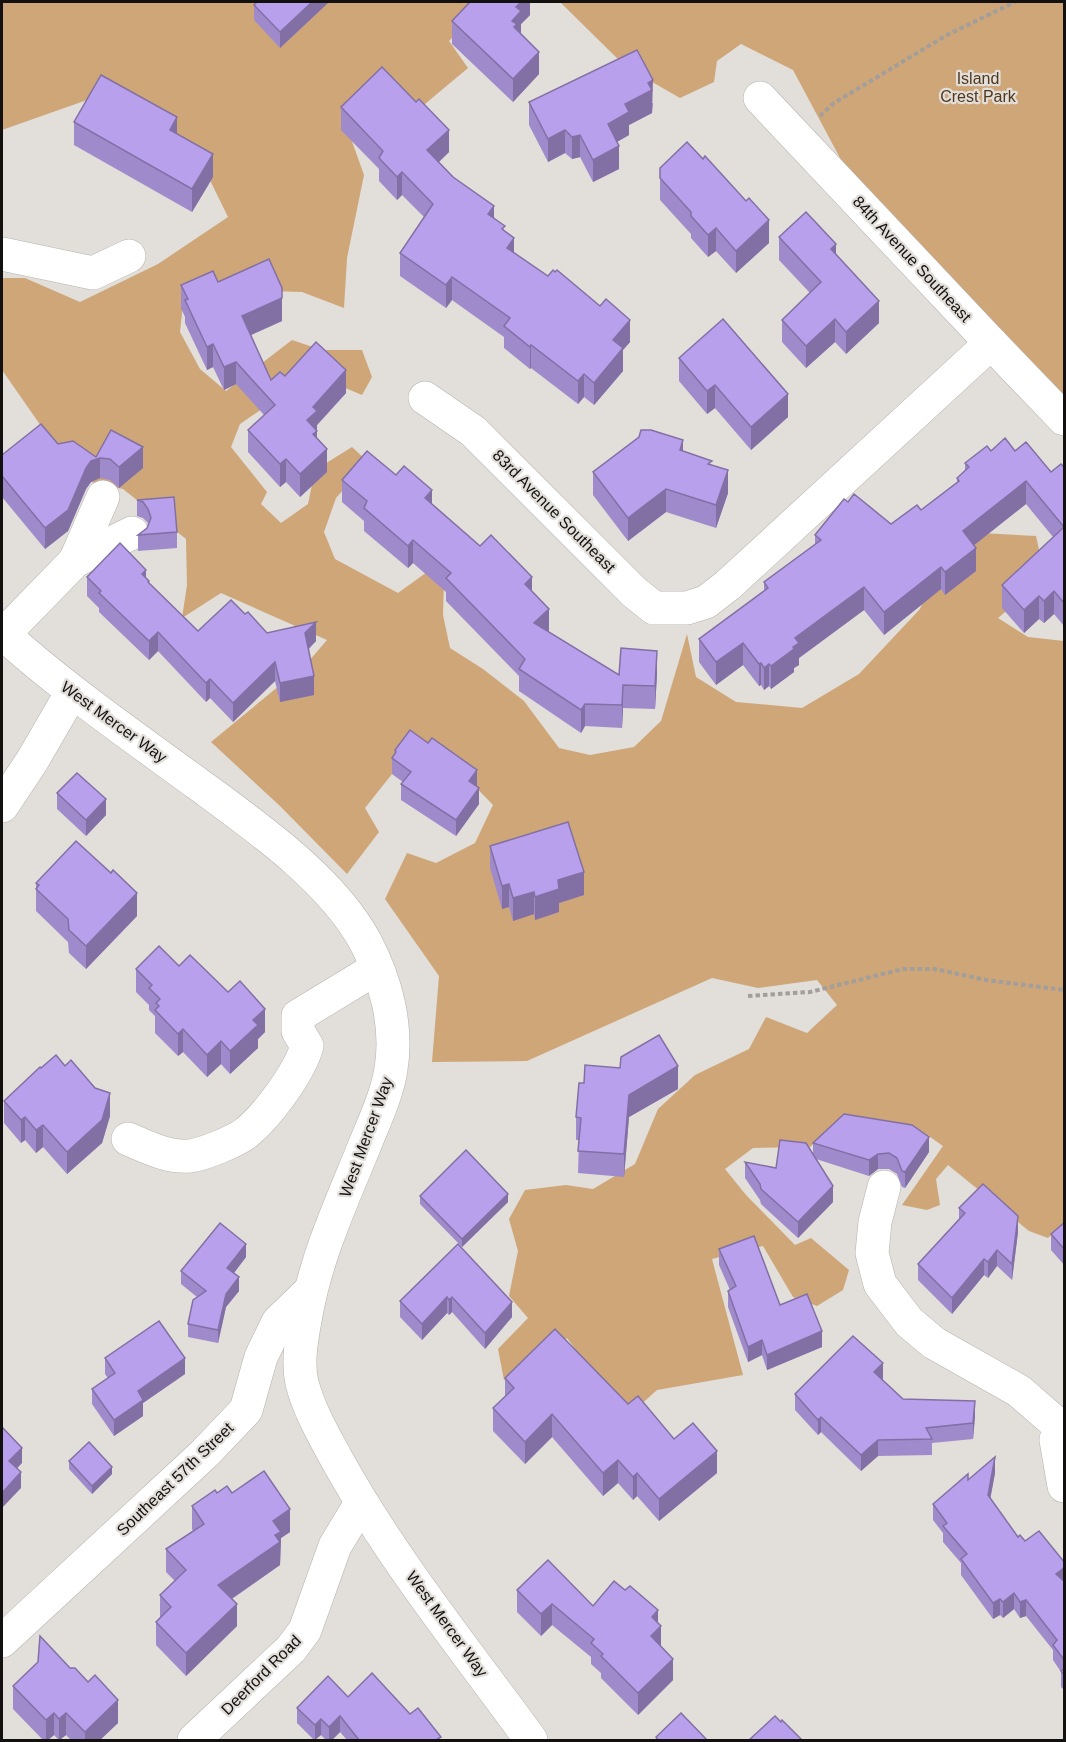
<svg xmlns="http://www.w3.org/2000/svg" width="1066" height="1742" font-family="Helvetica,sans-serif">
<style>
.green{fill:#cea678}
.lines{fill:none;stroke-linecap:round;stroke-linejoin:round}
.minor-casing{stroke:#b6b3af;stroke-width:34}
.path{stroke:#a19e9b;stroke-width:4;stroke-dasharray:4.5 3;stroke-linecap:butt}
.minor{stroke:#fff;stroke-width:33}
.wall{fill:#9f8acb}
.shaded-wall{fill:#8270a5}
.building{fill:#b9a0ec;stroke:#8270a5;stroke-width:1.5}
.labels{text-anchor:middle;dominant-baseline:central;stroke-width:4.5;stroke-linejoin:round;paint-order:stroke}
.park-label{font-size:16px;fill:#51381a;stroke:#e2deda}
.street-label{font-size:16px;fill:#131110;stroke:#e2deda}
</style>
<rect width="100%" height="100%" fill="#e2deda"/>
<g class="green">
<path d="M 2,2 L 489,2 L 449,41 L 468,68 L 419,109 L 349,133 L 364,175 L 347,258 L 344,308 L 302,292 L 270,291 L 183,304 L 180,332 L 200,369 L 226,391 L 292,340 L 322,350 L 362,350 L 372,377 L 362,395 L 343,387 L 291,389 L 240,424 L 231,447 L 267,492 L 261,504 L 281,523 L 308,504 L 315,470 L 352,447 L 368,462 L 336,498 L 324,532 L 335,559 L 398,593 L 434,567 L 444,580 L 443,615 L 450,648 L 483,669 L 524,701 L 559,748 L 590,755 L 634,747 L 661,721 L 687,634 L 696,677 L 736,702 L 802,708 L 859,674 L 920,609 L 961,514 L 982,533 L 1036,536 L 1043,567 L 1030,591 L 998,618 L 1028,637 L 1064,641 L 1064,1223 L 1048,1238 L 1029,1231 L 948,1165 L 936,1179 L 940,1205 L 927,1210 L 902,1205 L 943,1146 L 920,1130 L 844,1118 L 810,1147 L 753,1148 L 725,1169 L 746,1195 L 795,1245 L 811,1238 L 849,1270 L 843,1290 L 817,1306 L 793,1297 L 763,1246 L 712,1259 L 743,1375 L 657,1390 L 626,1418 L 567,1338 L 533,1371 L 504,1380 L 498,1349 L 528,1318 L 509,1296 L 518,1251 L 509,1219 L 525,1190 L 566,1185 L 593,1189 L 635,1164 L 658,1109 L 695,1075 L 749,1049 L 766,1017 L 807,1033 L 837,1005 L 817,980 L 758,988 L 712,978 L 527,1061 L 432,1062 L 439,976 L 385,899 L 407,853 L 436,863 L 475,843 L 493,805 L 458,769 L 415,745 L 365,808 L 379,832 L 347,874 L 280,806 L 211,742 L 308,662 L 327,640 L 221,593 L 182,618 L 187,585 L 186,539 L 123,489 L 78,479 L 2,370 L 2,278 L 25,278 L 80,302 L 158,264 L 228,217 L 206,172 L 104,94 L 2,130 Z"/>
<path d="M 560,2 L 1064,2 L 1064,395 L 847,171 L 793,70 L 741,44 L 717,61 L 714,82 L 680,98 L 626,67 Z"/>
</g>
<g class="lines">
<g class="minor-casing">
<g id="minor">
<path d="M 760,98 L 991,343 L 1064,419"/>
<path d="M 2,254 L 93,273 L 129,256"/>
<path d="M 425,398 L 473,431 L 634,592 L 654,608 L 687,608 L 706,602 L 728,585 L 991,343"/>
<path d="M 75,561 L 132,533"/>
<path d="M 2,633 C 63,688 131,735 198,784 C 254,825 333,880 366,943 C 386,981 398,1026 391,1069 C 387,1095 374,1122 364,1147 C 342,1201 316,1257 306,1315 C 302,1337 297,1361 302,1383 C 309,1410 323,1434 336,1458 C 391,1558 464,1648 531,1740"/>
<path d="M 3,635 L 75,561 L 103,497"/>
<path d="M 2,806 L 32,761 L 72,692"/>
<path d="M 128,1139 C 147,1147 168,1158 190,1156 C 204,1154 234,1142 246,1133 C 268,1115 299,1073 307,1046 L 298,1031 L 298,1016 L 377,968"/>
<path d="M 884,1187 L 875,1222 L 872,1253 L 880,1284 L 909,1322 L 934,1343 L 1019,1391 L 1064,1430"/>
<path d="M 1064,1432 L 1056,1440 L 1064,1486"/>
<path d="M 2,1641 L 204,1454 L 246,1410 L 261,1357 L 278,1322 L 310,1291"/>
<path d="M 194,1740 L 291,1649 L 305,1630 L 335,1546 L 361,1503"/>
</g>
</g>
<g class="path">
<path d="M 820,116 L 834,103 L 947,35 L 1015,2"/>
<path d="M 748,996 L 810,992 L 903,969 L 935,969 L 986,980 L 1064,990"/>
</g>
<use href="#minor" class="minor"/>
</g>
<g class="wall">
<path d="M 257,2 L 329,2 L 280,48 L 254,20 L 254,5 Z"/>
<path d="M 530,2 L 530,15 L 521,24 L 521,34 L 539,74 L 513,102 L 452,44 L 452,21 Z"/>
<path d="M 529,102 L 653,103 L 652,113 L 629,125 L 629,135 L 617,142 L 619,169 L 593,182 L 580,157 L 572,159 L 565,153 L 548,162 L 529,125 Z"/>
<path d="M 341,107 L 449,152 L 439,162 L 494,218 L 505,231 L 514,253 L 630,342 L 623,350 L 623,371 L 594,405 L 584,397 L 578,404 L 531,368 L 530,369 L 504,348 L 504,337 L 452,300 L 446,308 L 400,276 L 400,253 L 424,217 L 402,195 L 397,200 L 379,181 L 379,169 L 341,130 Z"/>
<path d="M 74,122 L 177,134 L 213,177 L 192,212 L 74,145 Z"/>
<path d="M 660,168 L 769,243 L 736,273 L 716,251 L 708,257 L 691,238 L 691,234 L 660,200 Z"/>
<path d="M 779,237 L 836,255 L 879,323 L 846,354 L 835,342 L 806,368 L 782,342 L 782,320 L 810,293 L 779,260 Z"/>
<path d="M 218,282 L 282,321 L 251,335 L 271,380 L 285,376 L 346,393 L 317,425 L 317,438 L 327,472 L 300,497 L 286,482 L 280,487 L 248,452 L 248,430 L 264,415 L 236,384 L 224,390 L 213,367 L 207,370 L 185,323 L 185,317 L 181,308 L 181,285 Z"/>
<path d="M 679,358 L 788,417 L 751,450 L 715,408 L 707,414 L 679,381 Z"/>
<path d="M 58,444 L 96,457 L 143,447 L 143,468 L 119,488 L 110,480 L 100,478 L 91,482 L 86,489 L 68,531 L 45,549 L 2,497 L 2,455 Z"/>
<path d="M 991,451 L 1015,451 L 1051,472 L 1065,468 L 1064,626 L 1054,614 L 1044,623 L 1039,619 L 1024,633 L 1002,608 L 1002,585 L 1053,537 L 1026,504 L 974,545 L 976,571 L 945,595 L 941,589 L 884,635 L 864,610 L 799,658 L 799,665 L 794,668 L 794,672 L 771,689 L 769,686 L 764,690 L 761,685 L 759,686 L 743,665 L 716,685 L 699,662 L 699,639 L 764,591 L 764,582 L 815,545 L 815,535 L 848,502 L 891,524 L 921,510 L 957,483 L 957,478 L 965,470 L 965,463 Z"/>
<path d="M 683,452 L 712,465 L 728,493 L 716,528 L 666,512 L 628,541 L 593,495 L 593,472 Z"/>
<path d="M 396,475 L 432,504 L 532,591 L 549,632 L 619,675 L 657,674 L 655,709 L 623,708 L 622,728 L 585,726 L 581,733 L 519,691 L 519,676 L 446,601 L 446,592 L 413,563 L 408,568 L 364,531 L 364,521 L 342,502 L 342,480 Z"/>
<path d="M 174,497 L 177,532 L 177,548 L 138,551 L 138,535 L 147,528 L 149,524 L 143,518 L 137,516 L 137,500 Z"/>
<path d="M 87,577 L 146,578 L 149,583 L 198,631 L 245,614 L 267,633 L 316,641 L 309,649 L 314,695 L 280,702 L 275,681 L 233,722 L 210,698 L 206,702 L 158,651 L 149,660 L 99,612 L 99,608 L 87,596 Z"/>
<path d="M 395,750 L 477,786 L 479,804 L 456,836 L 401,800 L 401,784 L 403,782 L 392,774 L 392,758 L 395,754 Z"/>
<path d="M 57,793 L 106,815 L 86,836 L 57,809 Z"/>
<path d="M 490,846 L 584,895 L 559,903 L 559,912 L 535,920 L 534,914 L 513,921 L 509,907 L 502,909 L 490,868 Z"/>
<path d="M 36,883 L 137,916 L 86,969 L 69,953 L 68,942 L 36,911 Z"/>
<path d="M 179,966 L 265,1032 L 258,1039 L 258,1048 L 230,1074 L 221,1064 L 207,1077 L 183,1052 L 178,1056 L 155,1033 L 155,1016 L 149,1010 L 149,1005 L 136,992 L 136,969 Z"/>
<path d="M 41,1068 L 110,1116 L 102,1143 L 67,1174 L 43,1147 L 36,1153 L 25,1140 L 21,1143 L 4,1123 L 4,1101 Z"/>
<path d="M 678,1089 L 629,1117 L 624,1177 L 578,1173 L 579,1140 L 576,1140 L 576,1117 Z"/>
<path d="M 813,1143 L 929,1152 L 905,1188 L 902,1187 L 897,1174 L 889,1169 L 878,1169 L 869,1176 L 816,1159 L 833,1202 L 798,1238 L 761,1204 L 760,1200 L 745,1178 L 745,1162 L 776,1168 L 813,1155 Z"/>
<path d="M 420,1196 L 508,1202 L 462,1247 L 420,1204 Z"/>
<path d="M 959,1208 L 1018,1232 L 1012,1280 L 997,1266 L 988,1278 L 984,1275 L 952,1314 L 918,1280 L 918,1264 L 959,1219 Z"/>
<path d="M 1065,1222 L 1065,1266 L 1051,1250 L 1051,1234 Z"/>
<path d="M 458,1244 L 512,1317 L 485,1349 L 452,1312 L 449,1315 L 447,1313 L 422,1340 L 400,1317 L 400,1301 Z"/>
<path d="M 719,1249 L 780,1305 L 822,1347 L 767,1370 L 762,1355 L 748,1362 L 728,1307 L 728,1291 L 730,1290 L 719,1265 Z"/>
<path d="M 246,1257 L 234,1273 L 239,1291 L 226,1307 L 218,1343 L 188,1337 L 188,1324 L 197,1297 L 181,1284 L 181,1271 Z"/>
<path d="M 105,1358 L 185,1374 L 143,1403 L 143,1416 L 114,1436 L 92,1404 L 92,1389 L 108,1378 L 105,1374 Z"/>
<path d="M 505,1378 L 628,1404 L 674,1439 L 717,1473 L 659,1521 L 637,1496 L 633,1500 L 618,1483 L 603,1496 L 552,1437 L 525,1464 L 493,1431 L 493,1408 L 505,1397 Z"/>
<path d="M 883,1379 L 882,1380 L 903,1399 L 975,1416 L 973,1439 L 932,1443 L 932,1455 L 878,1456 L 861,1471 L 821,1432 L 818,1435 L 795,1410 L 795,1394 Z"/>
<path d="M 69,1461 L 112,1474 L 92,1494 L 69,1469 Z"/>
<path d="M 995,1473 L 990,1499 L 1018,1537 L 1065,1563 L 1065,1691 L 1061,1687 L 1061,1672 L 1053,1660 L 1053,1650 L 1026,1616 L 1020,1618 L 1014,1609 L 1003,1618 L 1000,1615 L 993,1619 L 961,1575 L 961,1563 L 943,1542 L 943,1533 L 933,1520 L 933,1504 Z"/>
<path d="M 217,1493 L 232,1493 L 290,1532 L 281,1538 L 280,1565 L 232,1599 L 237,1626 L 186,1676 L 156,1645 L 156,1622 L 160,1619 L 160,1595 L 175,1581 L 166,1572 L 166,1549 L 193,1531 L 192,1529 L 192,1506 Z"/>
<path d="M 517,1590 L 593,1606 L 658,1623 L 661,1647 L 673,1680 L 638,1715 L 601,1678 L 601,1673 L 591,1664 L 591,1657 L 552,1625 L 541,1636 L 517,1612 Z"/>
<path d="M 13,1686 L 118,1723 L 100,1740 L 71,1740 L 66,1735 L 60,1740 L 59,1740 L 54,1735 L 48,1740 L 43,1740 L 13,1709 Z"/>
<path d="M 348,1697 L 410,1714 L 441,1740 L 347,1740 L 340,1732 L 332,1740 L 326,1740 L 321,1735 L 314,1740 L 297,1723 L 297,1708 Z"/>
</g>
<g class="shaded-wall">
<path d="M 312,2 L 329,2 L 280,48 L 280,32 Z"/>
<path d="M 521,2 L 530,2 L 530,15 L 521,24 L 521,34 L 517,39 L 512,21 L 516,7 Z"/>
<path d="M 539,52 L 539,74 L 513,102 L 513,79 Z"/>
<path d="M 653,80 L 652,113 L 629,125 L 629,135 L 608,147 L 608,124 L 625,104 L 648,83 Z"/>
<path d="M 177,117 L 177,139 L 170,130 Z"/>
<path d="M 449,130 L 449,152 L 427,173 L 427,150 Z"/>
<path d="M 565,130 L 565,153 L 548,162 L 548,139 Z"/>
<path d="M 580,135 L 580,157 L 572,159 L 572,137 Z"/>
<path d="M 619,146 L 619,169 L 593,182 L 593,160 Z"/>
<path d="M 213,154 L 213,177 L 192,212 L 192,189 Z"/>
<path d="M 402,172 L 402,195 L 397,200 L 397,177 Z"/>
<path d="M 494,206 L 494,229 L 488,214 Z"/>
<path d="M 769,220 L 769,243 L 736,273 L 736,251 Z"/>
<path d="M 716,228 L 716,251 L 708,257 L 708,235 Z"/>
<path d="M 514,238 L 514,260 L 507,248 Z"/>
<path d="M 836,244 L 836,267 L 831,249 Z"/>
<path d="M 452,277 L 452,300 L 446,308 L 446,285 Z"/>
<path d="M 282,298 L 282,321 L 242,339 L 242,316 Z"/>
<path d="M 879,301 L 879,323 L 846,354 L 846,332 Z"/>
<path d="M 835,319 L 835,342 L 806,368 L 806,346 Z"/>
<path d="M 630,320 L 630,342 L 623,350 L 623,371 L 594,405 L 594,383 L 613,340 Z"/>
<path d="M 213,344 L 213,367 L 207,370 L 207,347 Z"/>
<path d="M 531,345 L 531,368 L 530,369 L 530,347 Z"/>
<path d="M 236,362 L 236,384 L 224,390 L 224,367 Z"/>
<path d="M 346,370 L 346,393 L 317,425 L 317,454 L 307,420 L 313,407 Z"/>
<path d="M 584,374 L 584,397 L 578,404 L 578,381 Z"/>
<path d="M 715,385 L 715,408 L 707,414 L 707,391 Z"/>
<path d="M 788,394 L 788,417 L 751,450 L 751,427 Z"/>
<path d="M 683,440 L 683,463 L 680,450 Z"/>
<path d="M 143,447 L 143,468 L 119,488 L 119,467 Z"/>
<path d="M 327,449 L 327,472 L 300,497 L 300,474 Z"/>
<path d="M 100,458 L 100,478 L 91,482 L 86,489 L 68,531 L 45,549 L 45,528 L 86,468 L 91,461 Z"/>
<path d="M 286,459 L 286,482 L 280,487 L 280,464 Z"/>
<path d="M 728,470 L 728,493 L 716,528 L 716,505 Z"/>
<path d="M 1026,481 L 1026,504 L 963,554 L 963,531 Z"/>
<path d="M 666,489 L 666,512 L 628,541 L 628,518 Z"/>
<path d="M 432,490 L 432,513 L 425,498 Z"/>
<path d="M 413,540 L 413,563 L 408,568 L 408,546 Z"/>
<path d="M 976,548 L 976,571 L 945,595 L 945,572 Z"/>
<path d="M 941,567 L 941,589 L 884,635 L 884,612 Z"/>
<path d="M 146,570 L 146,588 L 142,574 Z"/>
<path d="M 532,577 L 532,600 L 525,584 Z"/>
<path d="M 864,587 L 864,610 L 799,658 L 799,665 L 794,668 L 794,672 L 771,689 L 771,666 L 793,647 L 795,638 Z"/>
<path d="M 1054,591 L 1054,614 L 1044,623 L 1044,601 Z"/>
<path d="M 1039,596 L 1039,619 L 1024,633 L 1024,610 Z"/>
<path d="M 1065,602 L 1065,625 L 1064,626 L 1064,603 Z"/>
<path d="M 549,609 L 549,632 L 534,646 L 534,623 Z"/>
<path d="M 316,622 L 316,641 L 305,652 L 305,633 Z"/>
<path d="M 158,632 L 158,651 L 149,660 L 149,641 Z"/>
<path d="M 743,643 L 743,665 L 716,685 L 716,662 Z"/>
<path d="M 657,651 L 657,674 L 655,709 L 655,686 Z"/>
<path d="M 275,662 L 275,681 L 233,722 L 233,703 Z"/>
<path d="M 761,663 L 761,685 L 759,686 L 759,664 Z"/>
<path d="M 769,664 L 769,686 L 764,690 L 764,668 Z"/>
<path d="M 314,676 L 314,695 L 280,702 L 280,683 Z"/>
<path d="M 210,679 L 210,698 L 206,702 L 206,683 Z"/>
<path d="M 623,685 L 623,708 L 622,728 L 622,705 Z"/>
<path d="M 585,704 L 585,726 L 581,733 L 581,710 Z"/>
<path d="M 477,770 L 477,786 L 469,797 L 469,781 Z"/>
<path d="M 479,788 L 479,804 L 456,836 L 456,820 Z"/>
<path d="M 106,799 L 106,815 L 86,836 L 86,820 Z"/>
<path d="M 584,872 L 584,895 L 559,903 L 559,912 L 535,920 L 535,897 L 558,880 Z"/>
<path d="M 509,884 L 509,907 L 502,909 L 502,886 Z"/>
<path d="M 534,892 L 534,914 L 513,921 L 513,898 Z"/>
<path d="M 137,893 L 137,916 L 86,969 L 86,946 Z"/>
<path d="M 265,1009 L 265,1032 L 258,1039 L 258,1048 L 230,1074 L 230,1051 L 253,1020 Z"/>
<path d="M 183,1029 L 183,1052 L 178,1056 L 178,1034 Z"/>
<path d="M 221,1041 L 221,1064 L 207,1077 L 207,1055 Z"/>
<path d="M 678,1066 L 678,1089 L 629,1117 L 624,1177 L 624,1154 L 629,1095 Z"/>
<path d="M 110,1093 L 110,1116 L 102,1143 L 67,1174 L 67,1152 Z"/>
<path d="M 25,1117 L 25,1140 L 21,1143 L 21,1120 Z"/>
<path d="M 43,1125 L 43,1147 L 36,1153 L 36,1130 Z"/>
<path d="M 929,1137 L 929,1152 L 905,1188 L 905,1172 Z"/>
<path d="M 878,1154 L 878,1169 L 869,1176 L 869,1160 Z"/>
<path d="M 833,1186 L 833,1202 L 798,1238 L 798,1222 Z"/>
<path d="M 508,1194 L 508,1202 L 462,1247 L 462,1239 Z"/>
<path d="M 1018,1216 L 1018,1232 L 1012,1280 L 1012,1264 Z"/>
<path d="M 246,1244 L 246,1257 L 227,1282 L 227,1268 Z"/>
<path d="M 997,1250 L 997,1266 L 988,1278 L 988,1262 Z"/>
<path d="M 984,1259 L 984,1275 L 952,1314 L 952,1298 Z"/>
<path d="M 239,1277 L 239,1291 L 226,1307 L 218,1343 L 218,1330 L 226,1294 Z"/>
<path d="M 447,1297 L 447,1313 L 422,1340 L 422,1324 Z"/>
<path d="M 452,1297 L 452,1312 L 449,1315 L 449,1300 Z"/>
<path d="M 512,1302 L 512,1317 L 485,1349 L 485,1333 Z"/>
<path d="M 822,1331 L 822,1347 L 767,1370 L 767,1355 Z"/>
<path d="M 762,1340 L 762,1355 L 748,1362 L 748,1347 Z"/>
<path d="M 185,1358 L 185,1374 L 143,1403 L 143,1416 L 114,1436 L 114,1420 L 138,1391 Z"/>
<path d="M 883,1363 L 883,1379 L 874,1388 L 874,1372 Z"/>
<path d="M 975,1401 L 975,1416 L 973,1439 L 973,1423 Z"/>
<path d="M 552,1414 L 552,1437 L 525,1464 L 525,1442 Z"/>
<path d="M 821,1417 L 821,1432 L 818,1435 L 818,1420 Z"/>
<path d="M 878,1440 L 878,1456 L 861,1471 L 861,1455 Z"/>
<path d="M 22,1448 L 22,1463 L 9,1477 L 9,1461 Z"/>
<path d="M 717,1451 L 717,1473 L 659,1521 L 659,1499 Z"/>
<path d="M 995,1457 L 995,1473 L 988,1511 L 988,1495 Z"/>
<path d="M 618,1460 L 618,1483 L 603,1496 L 603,1473 Z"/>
<path d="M 112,1467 L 112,1474 L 92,1494 L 92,1486 Z"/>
<path d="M 21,1472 L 21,1488 L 2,1508 L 2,1493 Z"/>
<path d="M 637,1473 L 637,1496 L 633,1500 L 633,1477 Z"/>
<path d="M 290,1509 L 290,1532 L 281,1538 L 280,1565 L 218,1608 L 218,1585 L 273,1521 Z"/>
<path d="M 1065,1567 L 1065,1583 L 1056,1574 Z"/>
<path d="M 1014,1593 L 1014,1609 L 1003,1618 L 1003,1602 Z"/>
<path d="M 1000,1599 L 1000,1615 L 993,1619 L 993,1603 Z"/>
<path d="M 1026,1600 L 1026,1616 L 1020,1618 L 1020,1602 Z"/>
<path d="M 237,1604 L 237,1626 L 186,1676 L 186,1653 Z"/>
<path d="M 552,1604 L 552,1625 L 541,1636 L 541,1614 Z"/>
<path d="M 658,1610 L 658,1629 L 661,1626 L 661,1647 L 651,1658 L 652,1617 Z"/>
<path d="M 673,1659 L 673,1680 L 638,1715 L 638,1693 Z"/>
<path d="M 118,1700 L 118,1723 L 100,1740 L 85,1740 L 85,1732 Z"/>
<path d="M 54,1713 L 54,1735 L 48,1740 L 46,1740 L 46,1720 Z"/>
<path d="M 66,1713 L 66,1735 L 59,1740 L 59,1719 Z"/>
<path d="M 340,1716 L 340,1732 L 332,1740 L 329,1740 L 329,1727 Z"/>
<path d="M 321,1719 L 321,1735 L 315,1740 L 315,1725 Z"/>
</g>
<g class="building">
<path d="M 257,2 L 312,2 L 280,32 L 254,5 Z"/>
<path d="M 470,2 L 521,2 L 516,7 L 521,11 L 512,21 L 517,24 L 514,27 L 539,52 L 513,79 L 452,21 Z"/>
<path d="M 637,50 L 653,80 L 648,83 L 652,90 L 625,104 L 629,112 L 608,124 L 619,146 L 593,160 L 580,135 L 572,137 L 565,130 L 548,139 L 529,102 Z"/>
<path d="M 382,67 L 416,102 L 419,99 L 449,130 L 427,150 L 453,177 L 494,206 L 488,214 L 505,226 L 502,229 L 514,238 L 507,248 L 548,276 L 553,270 L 555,272 L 557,270 L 600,306 L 606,299 L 630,320 L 613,340 L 623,348 L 594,383 L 584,374 L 578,381 L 531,345 L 530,347 L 504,326 L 510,318 L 452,277 L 446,285 L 400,253 L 433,204 L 402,172 L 397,177 L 379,158 L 383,151 L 341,107 Z"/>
<path d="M 101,75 L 177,117 L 170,130 L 213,154 L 192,189 L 74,122 Z"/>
<path d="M 687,142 L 703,159 L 705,156 L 746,201 L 749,198 L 769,220 L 736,251 L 716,228 L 708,235 L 691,216 L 691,212 L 660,178 L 660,168 Z"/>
<path d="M 806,212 L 836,244 L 831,249 L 879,301 L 846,332 L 835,319 L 806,346 L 782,320 L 821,282 L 779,237 Z"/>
<path d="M 269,259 L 282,288 L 282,298 L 242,316 L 271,380 L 280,372 L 285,376 L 316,342 L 346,370 L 313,407 L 317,411 L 307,420 L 317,431 L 313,434 L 327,449 L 300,474 L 286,459 L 280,464 L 248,430 L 275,405 L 236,362 L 224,367 L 213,344 L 207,347 L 185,300 L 188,299 L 181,285 L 213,271 L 218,282 Z"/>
<path d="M 723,319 L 788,394 L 751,427 L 715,385 L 707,391 L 679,358 Z"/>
<path d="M 41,424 L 58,444 L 73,441 L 96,457 L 111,430 L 143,447 L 119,467 L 110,459 L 100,458 L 91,461 L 86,468 L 68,510 L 45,528 L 2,476 L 2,455 Z"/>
<path d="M 641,430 L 651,430 L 683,440 L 680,450 L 712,461 L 708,464 L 728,470 L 716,505 L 666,489 L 628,518 L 593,472 L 639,437 Z"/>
<path d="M 1005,438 L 1015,451 L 1026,442 L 1051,472 L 1061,464 L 1065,468 L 1064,603 L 1054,591 L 1044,601 L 1039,596 L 1024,610 L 1002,585 L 1064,527 L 1026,481 L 963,531 L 976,548 L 945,572 L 941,567 L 884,612 L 864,587 L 795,638 L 799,643 L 793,647 L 794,649 L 771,666 L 769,664 L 764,668 L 761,663 L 759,664 L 743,643 L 716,662 L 699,639 L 768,588 L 764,582 L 821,540 L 815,535 L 844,499 L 848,502 L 854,494 L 891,524 L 917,505 L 921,510 L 959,481 L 957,478 L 969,467 L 965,463 L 987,446 L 991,451 Z"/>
<path d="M 367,451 L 396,475 L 404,466 L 432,490 L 425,498 L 480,546 L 491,535 L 532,577 L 525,584 L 549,609 L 534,623 L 619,675 L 621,648 L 657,651 L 655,686 L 623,685 L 622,705 L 585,704 L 581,710 L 519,669 L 525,659 L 446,578 L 451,573 L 413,540 L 408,546 L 364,508 L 367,501 L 342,480 Z"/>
<path d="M 174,497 L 177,532 L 138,535 L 147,528 L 151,518 L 148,509 L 143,502 L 137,500 Z"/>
<path d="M 120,543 L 146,570 L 142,574 L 149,581 L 148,582 L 198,631 L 231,600 L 245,614 L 248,612 L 267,633 L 316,622 L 305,633 L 314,676 L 280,683 L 275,662 L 233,703 L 210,679 L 206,683 L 158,632 L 149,641 L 99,593 L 101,591 L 87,577 Z"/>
<path d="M 410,730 L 428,743 L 432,738 L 477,770 L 469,781 L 479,788 L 456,820 L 401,784 L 411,772 L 392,758 L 396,752 L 395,750 Z"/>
<path d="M 77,773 L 106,799 L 86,820 L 57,793 Z"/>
<path d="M 568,822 L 584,872 L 558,880 L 559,889 L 535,897 L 534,892 L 513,898 L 509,884 L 502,886 L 490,846 Z"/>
<path d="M 76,841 L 111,873 L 113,870 L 137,893 L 86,946 L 69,930 L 68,919 L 36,889 L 39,885 L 36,883 Z"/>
<path d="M 159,946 L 179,966 L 190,955 L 228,992 L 240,981 L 265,1009 L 253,1020 L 258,1025 L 230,1051 L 221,1041 L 207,1055 L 183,1029 L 178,1034 L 155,1010 L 159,1006 L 156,1003 L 160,999 L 149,988 L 152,985 L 136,969 Z"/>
<path d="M 659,1035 L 678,1066 L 629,1095 L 624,1154 L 578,1151 L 581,1118 L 576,1117 L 579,1083 L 584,1083 L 585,1065 L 620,1068 L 621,1057 Z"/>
<path d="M 56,1055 L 65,1066 L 71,1060 L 95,1088 L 110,1093 L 102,1120 L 67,1152 L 43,1125 L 36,1130 L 25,1117 L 21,1120 L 4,1101 L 40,1067 L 41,1068 Z"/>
<path d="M 844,1114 L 912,1125 L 929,1137 L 905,1172 L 902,1171 L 897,1158 L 889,1153 L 878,1154 L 869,1160 L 813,1143 Z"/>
<path d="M 780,1140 L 806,1143 L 833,1186 L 798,1222 L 761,1189 L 760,1184 L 745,1162 L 776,1168 Z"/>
<path d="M 466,1150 L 508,1194 L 462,1239 L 420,1196 Z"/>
<path d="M 983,1184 L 1018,1216 L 1012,1264 L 997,1250 L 988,1262 L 984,1259 L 952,1298 L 918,1264 L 965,1213 L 959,1208 Z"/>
<path d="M 1065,1222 L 1065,1250 L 1051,1234 Z"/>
<path d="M 220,1223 L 246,1244 L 227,1268 L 239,1277 L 226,1294 L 218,1330 L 188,1324 L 193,1300 L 206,1291 L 181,1271 Z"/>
<path d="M 754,1236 L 780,1305 L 807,1294 L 822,1331 L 767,1355 L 762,1340 L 748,1347 L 728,1291 L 736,1286 L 719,1249 Z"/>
<path d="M 458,1244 L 512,1302 L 485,1333 L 452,1297 L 449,1300 L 447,1297 L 422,1324 L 400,1301 Z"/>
<path d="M 159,1321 L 185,1358 L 138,1391 L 143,1400 L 114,1420 L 92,1389 L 115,1373 L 105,1358 Z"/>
<path d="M 555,1329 L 628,1404 L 638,1396 L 674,1439 L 693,1423 L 717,1451 L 659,1499 L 637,1473 L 633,1477 L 618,1460 L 603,1473 L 552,1414 L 525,1442 L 493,1408 L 514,1388 L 505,1378 Z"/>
<path d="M 853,1336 L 883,1363 L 874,1372 L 903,1399 L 975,1401 L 973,1423 L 926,1428 L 932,1439 L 878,1440 L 861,1455 L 821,1417 L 818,1420 L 795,1394 Z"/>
<path d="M 2,1427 L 22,1448 L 9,1461 L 21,1472 L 2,1493 Z"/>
<path d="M 89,1442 L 112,1467 L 92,1486 L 69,1461 Z"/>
<path d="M 995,1457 L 988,1495 L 1018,1537 L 1020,1535 L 1025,1541 L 1039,1531 L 1065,1563 L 1065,1567 L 1056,1574 L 1065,1582 L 1065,1661 L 1053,1645 L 1057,1640 L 1026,1600 L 1020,1602 L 1014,1593 L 1003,1602 L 1000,1599 L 993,1603 L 961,1559 L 967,1554 L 943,1526 L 947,1523 L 933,1504 L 968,1474 L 968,1480 Z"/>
<path d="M 264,1471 L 290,1509 L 273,1521 L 281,1532 L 275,1535 L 280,1542 L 218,1585 L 237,1604 L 186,1653 L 156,1622 L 171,1607 L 160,1595 L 186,1570 L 166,1549 L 204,1524 L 192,1506 L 215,1490 L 217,1493 L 227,1486 L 232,1493 Z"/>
<path d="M 548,1560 L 593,1606 L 614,1581 L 625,1590 L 630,1586 L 658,1610 L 652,1617 L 661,1626 L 651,1636 L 673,1659 L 638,1693 L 601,1656 L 603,1654 L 591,1643 L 594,1639 L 552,1604 L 541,1614 L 517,1590 Z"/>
<path d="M 40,1636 L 70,1668 L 75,1668 L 88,1682 L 95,1675 L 118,1700 L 85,1732 L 66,1713 L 59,1719 L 54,1713 L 46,1720 L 13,1686 L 38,1662 Z"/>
<path d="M 1065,1668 L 1065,1676 L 1061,1671 Z"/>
<path d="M 372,1673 L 410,1714 L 418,1708 L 441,1737 L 436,1740 L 359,1740 L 340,1716 L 329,1727 L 321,1719 L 315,1725 L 297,1708 L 328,1676 L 348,1697 Z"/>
<path d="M 681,1713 L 707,1740 L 658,1740 L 656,1737 Z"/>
<path d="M 775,1716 L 781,1722 L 782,1720 L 802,1740 L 749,1740 Z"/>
</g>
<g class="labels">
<g class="park-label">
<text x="978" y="78">Island<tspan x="978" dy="18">Crest Park</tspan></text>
</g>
<g class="street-label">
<text transform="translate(912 259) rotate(47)">84th Avenue Southeast</text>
<text transform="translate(554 511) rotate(45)">83rd Avenue Southeast</text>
<text transform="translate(114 722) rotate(36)">West Mercer Way</text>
<text transform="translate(366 1137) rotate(-70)">West Mercer Way</text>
<text transform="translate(175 1479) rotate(-44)">Southeast 57th Street</text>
<text transform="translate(447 1624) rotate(54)">West Mercer Way</text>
<text transform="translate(261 1675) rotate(-45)">Deerford Road</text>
</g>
</g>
<rect width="1066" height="1742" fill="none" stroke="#131110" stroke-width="6"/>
</svg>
